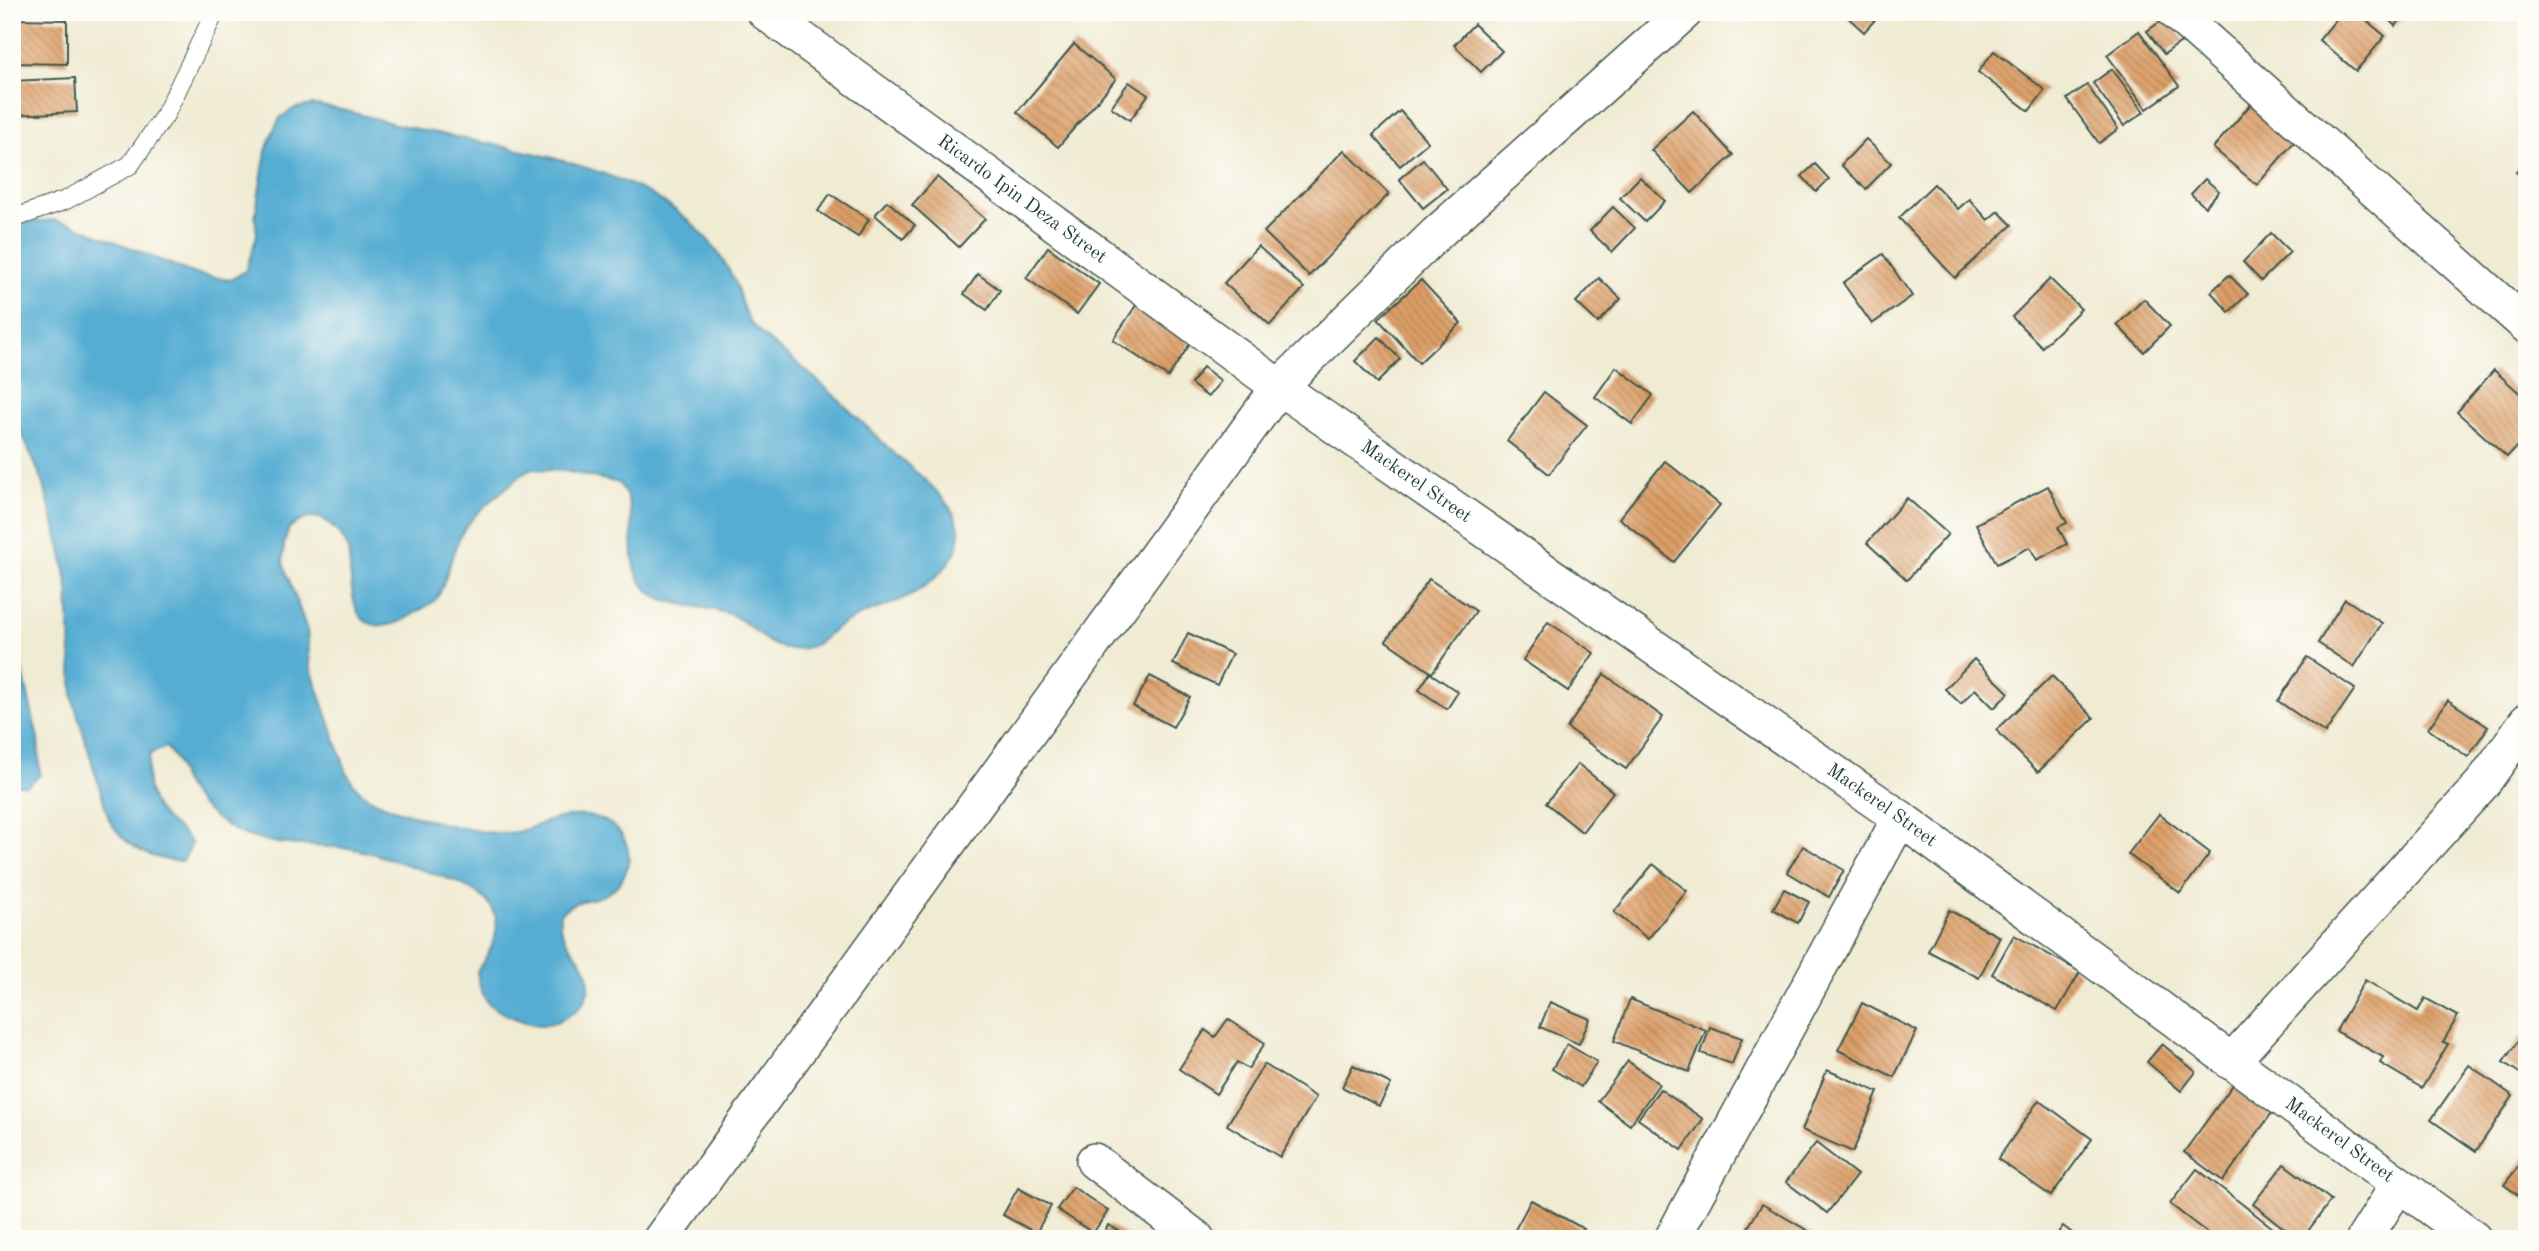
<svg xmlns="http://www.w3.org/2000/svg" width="2539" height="1251" font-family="'Old Standard TT',serif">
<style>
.water{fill:#57add3;stroke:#3b7584;stroke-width:2}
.building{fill:url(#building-back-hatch)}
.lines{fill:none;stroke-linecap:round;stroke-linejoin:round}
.lane-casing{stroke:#3e574c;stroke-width:20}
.street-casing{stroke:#3e574c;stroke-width:38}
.lane{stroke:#fff;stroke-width:18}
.street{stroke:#fff;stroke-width:35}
.labels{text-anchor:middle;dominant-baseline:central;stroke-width:5;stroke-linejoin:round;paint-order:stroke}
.street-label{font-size:19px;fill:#1f3d34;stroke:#fdfcf7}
</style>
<defs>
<pattern id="building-back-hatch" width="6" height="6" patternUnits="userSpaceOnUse" patternTransform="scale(1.75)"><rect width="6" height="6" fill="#dd9f68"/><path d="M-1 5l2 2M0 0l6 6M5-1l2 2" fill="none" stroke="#b38356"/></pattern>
</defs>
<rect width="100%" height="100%" fill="#fdfcf7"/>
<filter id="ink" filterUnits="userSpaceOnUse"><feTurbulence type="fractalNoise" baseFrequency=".0143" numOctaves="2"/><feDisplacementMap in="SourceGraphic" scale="14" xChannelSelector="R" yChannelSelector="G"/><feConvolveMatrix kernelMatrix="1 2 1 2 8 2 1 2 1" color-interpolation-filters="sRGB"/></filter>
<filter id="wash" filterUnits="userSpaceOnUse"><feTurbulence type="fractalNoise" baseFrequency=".00686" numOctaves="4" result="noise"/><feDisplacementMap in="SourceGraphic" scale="28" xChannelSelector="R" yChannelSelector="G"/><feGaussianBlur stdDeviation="1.57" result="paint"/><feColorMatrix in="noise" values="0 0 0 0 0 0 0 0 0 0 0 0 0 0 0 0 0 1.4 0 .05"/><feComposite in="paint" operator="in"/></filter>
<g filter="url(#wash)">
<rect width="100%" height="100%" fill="#f0ebd3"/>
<g class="water">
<path d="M 313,105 C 346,108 375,120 408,127 C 488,145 575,155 648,193 C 686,214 715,240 734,280 C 741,296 742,314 755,328 C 771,345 792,358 810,374 C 840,399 867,428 896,455 C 916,472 954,501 959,528 C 964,557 930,586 906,597 C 885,608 860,613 840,626 C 821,637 822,648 795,649 C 764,649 758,628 734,616 C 709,604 666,609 647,589 C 624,566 637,528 628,500 C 626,494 622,488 619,483 L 565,471 L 529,469 C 507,488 479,507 463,531 C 451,549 446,589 435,600 C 430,605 423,608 417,612 C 410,616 402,622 393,624 C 342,636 355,576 347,547 C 344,537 335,529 327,522 C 314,512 301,520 289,528 L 284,544 L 283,563 L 307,630 L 310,666 L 347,773 C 353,784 359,793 371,799 C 399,814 486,838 516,832 C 542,826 557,813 588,816 C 630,821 644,868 608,893 C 597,900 585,899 573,904 C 569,906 564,910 560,913 C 560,918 559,925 561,929 C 566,952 599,965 586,997 C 581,1012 557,1024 542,1025 C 529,1025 495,1012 487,1002 C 480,992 479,983 477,971 C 528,902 470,885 413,867 C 392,860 368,850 346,848 C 311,845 268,847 236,831 C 215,820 192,801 182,779 C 176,763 179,762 166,747 L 150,754 C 145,778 146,804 168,821 C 179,830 183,832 192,844 L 183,861 C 152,861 124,847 109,819 L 73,699 L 68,589 L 62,553 L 43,482 L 12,411 L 12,224 L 51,220 L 69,223 L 195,274 L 231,280 L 246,270 L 257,235 L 255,217 L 266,151 L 272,134 L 280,118 L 295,108 Z"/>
<path d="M 12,624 L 38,739 L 40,775 L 27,786 L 12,784 Z"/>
</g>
<g id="blocks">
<g class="building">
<path d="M 1842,12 L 1882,12 L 1864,32 Z"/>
<path d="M 2342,12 L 2356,12 L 2385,36 L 2356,71 L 2319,40 Z"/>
<path d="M 2381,12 L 2408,12 L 2395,26 Z"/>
<path d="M 2167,17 L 2184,40 L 2164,54 L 2147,31 Z"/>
<path d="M 12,19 L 67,20 L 67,64 L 12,63 Z"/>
<path d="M 1474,24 L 1502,51 L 1481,72 L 1454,45 Z"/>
<path d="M 2139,31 L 2179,86 L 2147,109 L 2107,55 Z"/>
<path d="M 1074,44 L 1116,79 L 1058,147 L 1017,112 Z"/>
<path d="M 1994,51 L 2045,90 L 2029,111 L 1978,72 Z"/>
<path d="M 2112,69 L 2144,112 L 2124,126 L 2093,83 Z"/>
<path d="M 75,78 L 77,112 L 12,115 L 12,81 Z"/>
<path d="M 1129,82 L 1148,95 L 1130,120 L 1111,107 Z"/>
<path d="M 2087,85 L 2118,129 L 2099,143 L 2067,99 Z"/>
<path d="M 2251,104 L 2295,141 L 2257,185 L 2213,148 Z"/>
<path d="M 1400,111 L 1428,142 L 1400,166 L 1373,135 Z"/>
<path d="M 1693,111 L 1733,155 L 1692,193 L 1651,150 Z"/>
<path d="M 1866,139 L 1891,163 L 1866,189 L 1841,165 Z"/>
<path d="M 1344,150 L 1389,194 L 1309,276 L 1264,232 Z"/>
<path d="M 2527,158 L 2527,181 L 2516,172 Z"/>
<path d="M 1423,159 L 1447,189 L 1423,208 L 1399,179 Z"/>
<path d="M 1815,164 L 1829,179 L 1816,192 L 1802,176 Z"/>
<path d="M 937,177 L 985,219 L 959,247 L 912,205 Z"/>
<path d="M 1640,177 L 1665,201 L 1645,222 L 1620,198 Z"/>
<path d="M 2205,179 L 2219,191 L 2205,207 L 2191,194 Z"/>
<path d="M 1934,184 L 1958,209 L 1969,199 L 1988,220 L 1998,211 L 2012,225 L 1955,278 L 1899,218 Z"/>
<path d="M 830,194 L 869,219 L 858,237 L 818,211 Z"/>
<path d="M 887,201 L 915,225 L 903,239 L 875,215 Z"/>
<path d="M 1613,207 L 1635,228 L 1612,252 L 1590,231 Z"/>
<path d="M 2271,233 L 2290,252 L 2261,281 L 2243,262 Z"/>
<path d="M 1258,246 L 1304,288 L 1270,325 L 1224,283 Z"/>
<path d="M 1048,247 L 1099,284 L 1077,314 L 1026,278 Z"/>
<path d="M 1883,254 L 1912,296 L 1872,324 L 1843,283 Z"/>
<path d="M 978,274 L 1000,290 L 987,310 L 964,294 Z"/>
<path d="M 2229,275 L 2248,294 L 2229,312 L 2211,292 Z"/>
<path d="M 1599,278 L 1621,299 L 1598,323 L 1576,302 Z"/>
<path d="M 2050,279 L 2081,309 L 2042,347 L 2012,317 Z"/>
<path d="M 1421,280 L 1461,323 L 1419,363 L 1378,319 Z"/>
<path d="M 2144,299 L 2170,326 L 2144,352 L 2117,325 Z"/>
<path d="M 1139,301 L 1194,338 L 1168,377 L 1113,340 Z"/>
<path d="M 1379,337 L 1400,359 L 1377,383 L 1355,361 Z"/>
<path d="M 1203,367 L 1221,381 L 1208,397 L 1191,384 Z"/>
<path d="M 1616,367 L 1653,395 L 1632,424 L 1595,397 Z"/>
<path d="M 2494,370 L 2527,400 L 2527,435 L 2507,457 L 2457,412 Z"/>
<path d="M 1544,392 L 1587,425 L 1549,474 L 1507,441 Z"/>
<path d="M 1665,461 L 1720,505 L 1674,562 L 1619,518 Z"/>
<path d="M 2048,486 L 2067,523 L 2058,527 L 2067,544 L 2037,560 L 2030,547 L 1997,564 L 1976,524 Z"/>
<path d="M 1907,498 L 1948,534 L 1907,580 L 1867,543 Z"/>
<path d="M 1429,579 L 1476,611 L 1432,673 L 1386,641 Z"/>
<path d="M 2345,599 L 2382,623 L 2354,667 L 2318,643 Z"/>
<path d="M 1548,622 L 1594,653 L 1568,691 L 1523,660 Z"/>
<path d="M 1188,633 L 1232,654 L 1217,685 L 1173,664 Z"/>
<path d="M 2307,657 L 2355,689 L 2325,733 L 2278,701 Z"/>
<path d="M 1974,659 L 2009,693 L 1994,708 L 1975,689 L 1961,704 L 1945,689 Z"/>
<path d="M 1430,673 L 1458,692 L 1447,709 L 1419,690 Z"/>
<path d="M 1604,674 L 1663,717 L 1626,769 L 1567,728 Z"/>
<path d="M 1150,676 L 1190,697 L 1173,727 L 1133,706 Z"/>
<path d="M 2052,676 L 2094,718 L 2038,772 L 1996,730 Z"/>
<path d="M 2448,700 L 2488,727 L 2468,757 L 2428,729 Z"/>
<path d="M 1578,764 L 1613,792 L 1582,832 L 1546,803 Z"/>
<path d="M 2159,814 L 2210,853 L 2180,893 L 2128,854 Z"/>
<path d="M 1803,846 L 1844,870 L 1829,897 L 1787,872 Z"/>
<path d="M 1653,864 L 1687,891 L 1648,939 L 1614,912 Z"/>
<path d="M 1784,889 L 1809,902 L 1798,923 L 1773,909 Z"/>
<path d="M 1949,910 L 2000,937 L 1979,978 L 1928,951 Z"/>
<path d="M 2014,935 L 2080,972 L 2057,1011 L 1992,974 Z"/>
<path d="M 2365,980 L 2418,1011 L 2425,998 L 2458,1016 L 2443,1042 L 2448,1044 L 2422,1088 L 2380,1063 L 2383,1057 L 2336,1031 Z"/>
<path d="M 1630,999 L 1706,1030 L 1689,1072 L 1614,1041 Z"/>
<path d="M 1550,1002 L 1590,1019 L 1579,1044 L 1540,1027 Z"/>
<path d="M 1862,1003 L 1917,1031 L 1894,1077 L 1838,1050 Z"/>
<path d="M 1228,1019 L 1265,1043 L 1248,1069 L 1237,1062 L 1216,1094 L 1179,1069 L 1205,1030 L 1215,1037 Z"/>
<path d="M 1710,1027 L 1742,1038 L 1732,1064 L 1701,1053 Z"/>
<path d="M 2527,1029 L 2527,1078 L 2503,1062 Z"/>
<path d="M 1567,1044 L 1597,1062 L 1581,1087 L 1552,1069 Z"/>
<path d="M 2162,1044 L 2196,1072 L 2181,1091 L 2147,1062 Z"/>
<path d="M 1628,1061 L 1659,1084 L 1630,1125 L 1598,1101 Z"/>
<path d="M 1264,1064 L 1316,1097 L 1280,1157 L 1227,1125 Z"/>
<path d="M 1353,1065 L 1391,1084 L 1379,1106 L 1342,1087 Z"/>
<path d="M 2469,1065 L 2513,1096 L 2476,1151 L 2431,1120 Z"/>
<path d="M 1827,1070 L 1878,1092 L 1853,1152 L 1802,1130 Z"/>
<path d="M 2235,1082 L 2274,1110 L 2223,1181 L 2184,1152 Z"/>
<path d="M 1660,1089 L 1703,1119 L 1682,1150 L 1638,1119 Z"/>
<path d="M 2039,1100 L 2092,1139 L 2051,1196 L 1998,1159 Z"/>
<path d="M 1816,1143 L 1857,1175 L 1827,1213 L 1786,1182 Z"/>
<path d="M 2527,1155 L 2527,1201 L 2504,1185 Z"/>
<path d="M 2284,1164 L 2331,1200 L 2302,1239 L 2298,1239 L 2253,1204 Z"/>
<path d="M 2197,1169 L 2287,1239 L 2215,1239 L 2170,1204 Z"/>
<path d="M 1073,1187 L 1108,1211 L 1093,1233 L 1057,1209 Z"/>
<path d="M 1018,1188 L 1051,1206 L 1036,1233 L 1003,1215 Z"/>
<path d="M 1531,1200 L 1584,1229 L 1578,1239 L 1510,1239 Z"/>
<path d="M 1762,1204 L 1822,1239 L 1741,1239 Z"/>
<path d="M 1108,1225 L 1134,1239 L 1101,1239 Z"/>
<path d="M 2063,1226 L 2080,1239 L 2055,1237 Z"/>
</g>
</g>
</g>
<g filter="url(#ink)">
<use href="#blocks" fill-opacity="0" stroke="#3e574c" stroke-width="2"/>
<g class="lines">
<g class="lane-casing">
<path id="lane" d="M 12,219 L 66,200 L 130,165 L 165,115 L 215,12"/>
</g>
<g class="street-casing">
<g id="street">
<path id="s1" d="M 765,12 L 1279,387 L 1900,818 L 2474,1239"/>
<path d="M 2175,12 L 2527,326"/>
<path d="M 2231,1062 L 2482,784 L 2527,721"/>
<path d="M 1094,1161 L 1197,1239"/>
<path d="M 661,1239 L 1279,387 L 1436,234 L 1685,12"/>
<path d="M 1672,1239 L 1900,818"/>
<path d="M 2364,1239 L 2398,1185"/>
</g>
</g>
<use href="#lane" class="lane"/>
<use href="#street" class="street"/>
</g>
</g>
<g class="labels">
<g class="street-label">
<text stroke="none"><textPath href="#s1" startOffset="318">Ricardo Ipin Deza Street</textPath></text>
<text stroke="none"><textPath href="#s1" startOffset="803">Mackerel Street</textPath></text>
<text stroke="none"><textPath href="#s1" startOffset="1370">Mackerel Street</textPath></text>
<text stroke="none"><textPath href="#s1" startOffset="1937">Mackerel Street</textPath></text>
</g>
</g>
<rect width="2539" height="1251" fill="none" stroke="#fdfcf7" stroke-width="42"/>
</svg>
